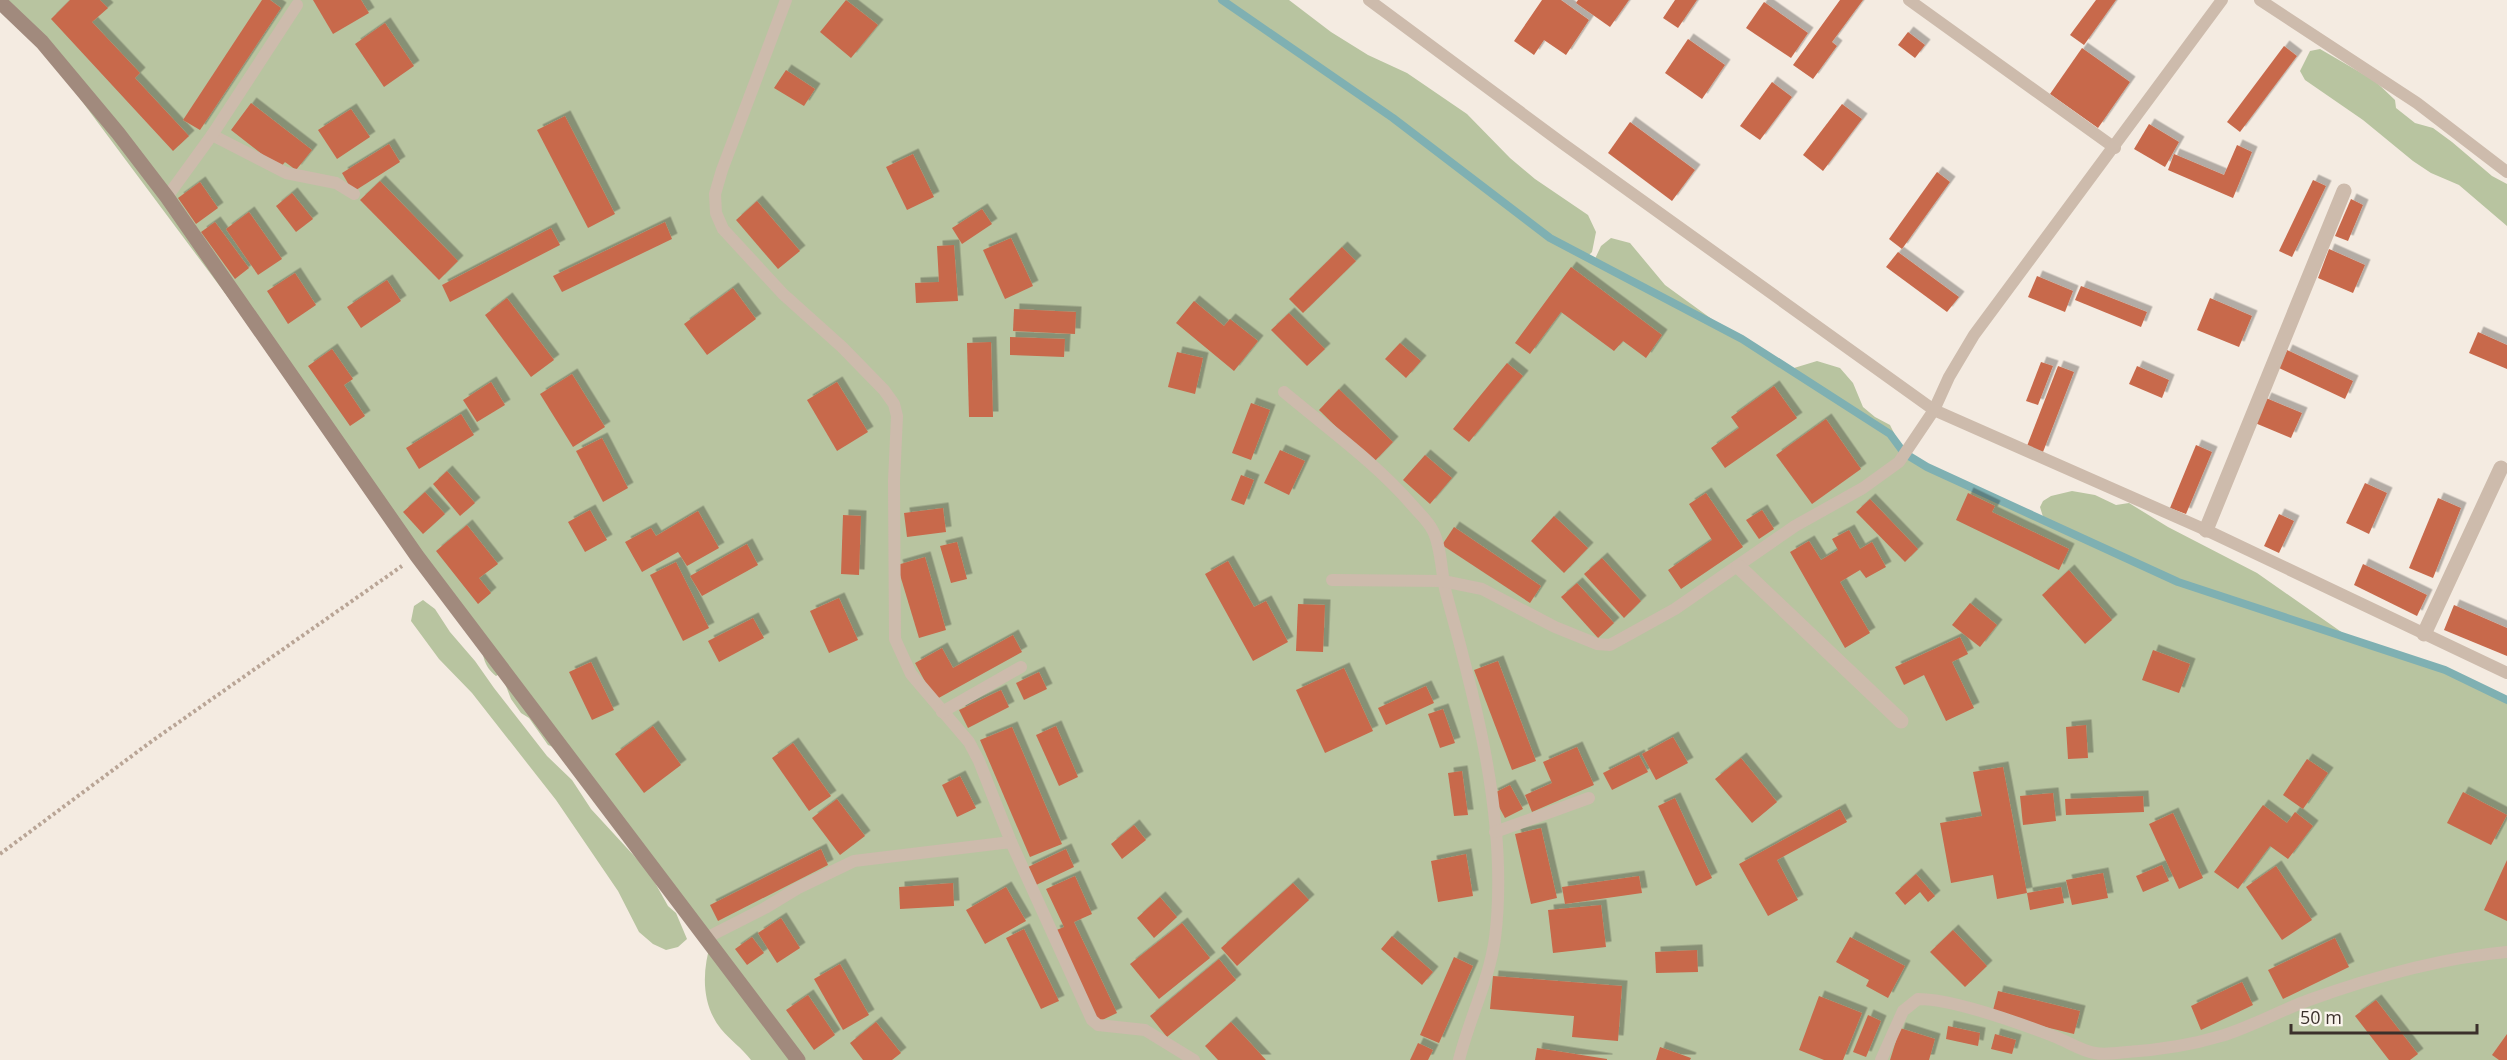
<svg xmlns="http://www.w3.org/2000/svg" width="2507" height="1060" font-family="'Open Sans',sans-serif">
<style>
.green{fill:#b8c4a0}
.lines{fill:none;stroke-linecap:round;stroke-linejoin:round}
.stream{stroke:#7fb0b2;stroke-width:8}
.building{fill:#c8694b;filter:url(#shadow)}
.path{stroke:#b9a596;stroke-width:4;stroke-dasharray:3 3;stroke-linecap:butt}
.lane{stroke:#cdbbac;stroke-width:12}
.street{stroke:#cdbbac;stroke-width:15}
.secondary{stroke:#a18a7d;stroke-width:15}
</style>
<defs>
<filter id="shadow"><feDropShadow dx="5.5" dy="-5.5" stdDeviation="0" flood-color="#0004"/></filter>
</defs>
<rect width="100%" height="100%" fill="#f4ebe1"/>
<g class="green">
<path d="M 0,0 L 1289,0 L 1331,32 L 1368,55 L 1407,73 L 1467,114 L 1510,158 L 1535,179 L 1588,215 L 1596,232 L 1592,252 L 1587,257 L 1594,261 L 1601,246 L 1611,238 L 1630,243 L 1665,285 L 1735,336 L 1782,365 L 1794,368 L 1817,361 L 1840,368 L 1853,383 L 1863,407 L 1875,417 L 1890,425 L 1897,439 L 1896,442 C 1918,471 2008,504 2044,520 L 2040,507 L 2043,501 L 2051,496 L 2072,491 L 2095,495 L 2116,505 L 2129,503 L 2168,527 L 2257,573 L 2350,638 L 2445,670 L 2507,700 L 2507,1060 L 751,1060 C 742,1048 730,1040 721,1029 C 701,1004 702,971 711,942 L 553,747 L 548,745 L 529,718 L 521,713 L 511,699 L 501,673 L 496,676 C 483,666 482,653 482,638 L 40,45 Z"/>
<path d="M 2320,49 L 2375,81 L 2395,100 L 2396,108 L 2415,123 L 2433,128 L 2452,142 L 2492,176 L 2507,184 L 2507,226 L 2459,185 L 2431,173 L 2413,161 L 2363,120 L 2305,80 L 2300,71 L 2310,51 Z"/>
<path d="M 423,600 L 435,609 L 450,632 L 475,661 L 494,688 L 547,756 L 572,780 L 591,809 L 649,872 L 668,906 L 676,913 L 687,939 L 678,947 L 666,950 L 653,944 L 639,932 L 618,891 L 556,800 L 472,693 L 439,659 L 411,621 L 414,606 Z"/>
</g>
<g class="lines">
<path class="stream" d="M 1222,0 L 1393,118 L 1550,238 L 1742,339 L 1890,434 L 1904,453 L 1927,467 L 2178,582 L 2445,670 L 2507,700"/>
</g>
<g class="building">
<path d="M 70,0 L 100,0 L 108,8 L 92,22 L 140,73 L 135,78 L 189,136 L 173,151 L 51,19 Z"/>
<path d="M 262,0 L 270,0 L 281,8 L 200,130 L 183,120 Z"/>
<path d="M 313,0 L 361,0 L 369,13 L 333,34 Z"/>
<path d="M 846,0 L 878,25 L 851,58 L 820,32 Z"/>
<path d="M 1542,0 L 1561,0 L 1589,20 L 1566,55 L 1544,40 L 1534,55 L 1514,41 Z"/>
<path d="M 1578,0 L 1629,0 L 1610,27 L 1576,3 Z"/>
<path d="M 1675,0 L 1697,0 L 1678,28 L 1663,18 Z"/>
<path d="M 1840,0 L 1863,0 L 1832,42 L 1837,46 L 1813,79 L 1793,65 Z"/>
<path d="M 2096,0 L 2116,0 L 2084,45 L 2070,35 Z"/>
<path d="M 1764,2 L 1808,33 L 1791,58 L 1746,28 Z"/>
<path d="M 385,23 L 414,66 L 384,87 L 355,44 Z"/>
<path d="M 1908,32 L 1925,45 L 1915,58 L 1898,45 Z"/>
<path d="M 1688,39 L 1725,65 L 1702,99 L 1665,73 Z"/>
<path d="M 2284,46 L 2297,56 L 2240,132 L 2227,122 Z"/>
<path d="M 2082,48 L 2130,82 L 2098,128 L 2050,94 Z"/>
<path d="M 786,70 L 815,89 L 804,106 L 774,88 Z"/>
<path d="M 1772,82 L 1792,97 L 1760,140 L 1740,126 Z"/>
<path d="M 251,103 L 312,150 L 296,170 L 285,162 L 280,168 L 231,130 Z"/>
<path d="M 1842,104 L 1862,119 L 1823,171 L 1803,155 Z"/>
<path d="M 351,109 L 370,137 L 337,159 L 318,130 Z"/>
<path d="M 565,116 L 615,214 L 588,228 L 537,130 Z"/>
<path d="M 1630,122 L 1695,170 L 1672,201 L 1608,153 Z"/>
<path d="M 2149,124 L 2179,142 L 2165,167 L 2134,149 Z"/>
<path d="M 389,144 L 400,162 L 353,192 L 342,173 Z"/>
<path d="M 2237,145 L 2252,152 L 2233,198 L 2168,170 L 2174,154 L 2224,175 Z"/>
<path d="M 913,154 L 934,197 L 907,210 L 886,167 Z"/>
<path d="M 1937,172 L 1950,182 L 1902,249 L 1889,239 Z"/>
<path d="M 2313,180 L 2326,186 L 2292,257 L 2279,251 Z"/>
<path d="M 380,181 L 458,261 L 439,280 L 360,200 Z"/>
<path d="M 200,182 L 218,208 L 196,224 L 178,198 Z"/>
<path d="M 292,193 L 313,219 L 296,232 L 276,206 Z"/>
<path d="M 2351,199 L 2363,205 L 2348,241 L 2335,236 Z"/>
<path d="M 757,201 L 800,251 L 778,269 L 736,220 Z"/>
<path d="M 982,209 L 992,224 L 962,244 L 952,228 Z"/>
<path d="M 249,212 L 282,259 L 258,275 L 226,229 Z"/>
<path d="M 215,222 L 249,268 L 235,279 L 201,232 Z"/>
<path d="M 665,222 L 672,239 L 562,292 L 553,276 Z"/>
<path d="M 551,228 L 560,245 L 450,302 L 442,285 Z"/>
<path d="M 1011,238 L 1033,286 L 1005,299 L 983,250 Z"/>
<path d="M 954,245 L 958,301 L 916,303 L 915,283 L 939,282 L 937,246 Z"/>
<path d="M 1342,247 L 1356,261 L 1303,313 L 1289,299 Z"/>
<path d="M 2329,249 L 2365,265 L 2353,293 L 2318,278 Z"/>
<path d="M 1898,252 L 1959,297 L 1947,312 L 1886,267 Z"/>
<path d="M 1571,267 L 1662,335 L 1646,358 L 1623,341 L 1614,351 L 1561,312 L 1530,354 L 1515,343 Z"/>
<path d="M 295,273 L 316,305 L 288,324 L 267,291 Z"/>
<path d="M 2037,276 L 2073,291 L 2065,312 L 2028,297 Z"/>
<path d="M 387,280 L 401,301 L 361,328 L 347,307 Z"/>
<path d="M 2081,286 L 2147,312 L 2141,327 L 2075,300 Z"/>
<path d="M 733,288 L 756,319 L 707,355 L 684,324 Z"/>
<path d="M 507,298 L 554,360 L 531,377 L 485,315 Z"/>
<path d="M 2210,298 L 2252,316 L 2239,347 L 2197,330 Z"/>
<path d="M 1194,301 L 1224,326 L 1230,319 L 1258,341 L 1234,371 L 1176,323 Z"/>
<path d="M 1014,309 L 1076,312 L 1075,334 L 1013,331 Z"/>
<path d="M 1289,313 L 1325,349 L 1307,366 L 1271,330 Z"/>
<path d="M 2478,332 L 2507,345 L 2507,369 L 2469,353 Z"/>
<path d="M 1010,337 L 1065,339 L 1064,357 L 1010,355 Z"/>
<path d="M 991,342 L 993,417 L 969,417 L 967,343 Z"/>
<path d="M 1400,343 L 1421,361 L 1406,378 L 1385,359 Z"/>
<path d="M 332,349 L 353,379 L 344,385 L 365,416 L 350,426 L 308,366 Z"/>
<path d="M 2287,350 L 2353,381 L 2345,399 L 2279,368 Z"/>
<path d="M 1177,352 L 1203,358 L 1195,394 L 1168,387 Z"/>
<path d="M 2041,362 L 2053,366 L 2038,405 L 2026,401 Z"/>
<path d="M 1507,363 L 1523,376 L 1469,442 L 1453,429 Z"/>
<path d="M 2058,366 L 2074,372 L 2043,452 L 2027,446 Z"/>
<path d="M 2137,366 L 2169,380 L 2162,398 L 2129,384 Z"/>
<path d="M 572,374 L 605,427 L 573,447 L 540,394 Z"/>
<path d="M 491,382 L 505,405 L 477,422 L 463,400 Z"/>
<path d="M 837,382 L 868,432 L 837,451 L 807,400 Z"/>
<path d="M 1774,386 L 1797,418 L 1725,468 L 1711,448 L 1739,428 L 1731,417 Z"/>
<path d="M 1339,389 L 1393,442 L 1373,463 L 1319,410 Z"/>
<path d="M 2266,398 L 2302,413 L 2291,438 L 2255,423 Z"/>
<path d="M 1251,403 L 1270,410 L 1251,460 L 1232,453 Z"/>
<path d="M 461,414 L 474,435 L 419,469 L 406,448 Z"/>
<path d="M 1826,419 L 1861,469 L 1812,504 L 1776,455 Z"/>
<path d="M 602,438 L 628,488 L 603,502 L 576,451 Z"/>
<path d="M 2196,445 L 2212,452 L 2186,514 L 2170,508 Z"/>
<path d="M 1280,450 L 1305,461 L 1289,495 L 1264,483 Z"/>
<path d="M 1425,455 L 1452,478 L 1430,504 L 1403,480 Z"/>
<path d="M 447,471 L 475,503 L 460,516 L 433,484 Z"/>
<path d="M 1241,475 L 1254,480 L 1244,505 L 1231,500 Z"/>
<path d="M 2365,483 L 2387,493 L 2369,534 L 2346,523 Z"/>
<path d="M 425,492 L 445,514 L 423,534 L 403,512 Z"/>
<path d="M 1706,493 L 1743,547 L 1681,589 L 1668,570 L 1712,540 L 1689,504 Z"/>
<path d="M 1968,493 L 1995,506 L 1992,512 L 2069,549 L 2059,570 L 1956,520 Z"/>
<path d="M 2438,498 L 2461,508 L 2433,578 L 2409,568 Z"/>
<path d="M 1870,499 L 1918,549 L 1905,562 L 1856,512 Z"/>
<path d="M 943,508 L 946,532 L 907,537 L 904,513 Z"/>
<path d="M 590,510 L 607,540 L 585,552 L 568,522 Z"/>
<path d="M 1762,510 L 1774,529 L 1759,539 L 1746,520 Z"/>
<path d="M 698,511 L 719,548 L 687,566 L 678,552 L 642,572 L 625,542 L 651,528 L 656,536 Z"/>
<path d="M 2279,514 L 2294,521 L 2279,553 L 2264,546 Z"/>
<path d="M 843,515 L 861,516 L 859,575 L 841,574 Z"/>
<path d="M 1554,516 L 1588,548 L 1564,573 L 1531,541 Z"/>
<path d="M 467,525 L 498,564 L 479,578 L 491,593 L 478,604 L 436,551 Z"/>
<path d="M 1454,527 L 1541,586 L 1530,603 L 1442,545 Z"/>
<path d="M 1849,530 L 1860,549 L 1872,542 L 1886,567 L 1866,578 L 1860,570 L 1840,582 L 1870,633 L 1845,648 L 1790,552 L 1809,541 L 1821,560 L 1838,550 L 1832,539 Z"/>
<path d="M 957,542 L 967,579 L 951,583 L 940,546 Z"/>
<path d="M 747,544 L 758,565 L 702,596 L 690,576 Z"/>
<path d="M 925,557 L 946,630 L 919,638 L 897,565 Z"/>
<path d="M 1602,558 L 1641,601 L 1624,618 L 1584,574 Z"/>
<path d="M 1228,561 L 1254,607 L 1266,601 L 1288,642 L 1253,661 L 1205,574 Z"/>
<path d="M 676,562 L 709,628 L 683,641 L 650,575 Z"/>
<path d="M 2363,564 L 2427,595 L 2417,616 L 2354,585 Z"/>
<path d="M 2069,570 L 2112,620 L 2085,644 L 2042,595 Z"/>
<path d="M 1577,583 L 1614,623 L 1598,638 L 1561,597 Z"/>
<path d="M 839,598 L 858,640 L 829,653 L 810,611 Z"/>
<path d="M 1970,603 L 1997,625 L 1980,647 L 1952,625 Z"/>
<path d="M 1298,604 L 1325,605 L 1323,652 L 1296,651 Z"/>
<path d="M 2454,605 L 2507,628 L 2507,656 L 2444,630 Z"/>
<path d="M 753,618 L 764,638 L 719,662 L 708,641 Z"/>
<path d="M 1013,635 L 1022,652 L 935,700 L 915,663 L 942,648 L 953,668 Z"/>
<path d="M 1960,637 L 1968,654 L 1952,662 L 1974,708 L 1946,721 L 1924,675 L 1904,685 L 1895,667 Z"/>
<path d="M 2153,650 L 2190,664 L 2179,693 L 2142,680 Z"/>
<path d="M 1498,661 L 1536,761 L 1512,770 L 1474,670 Z"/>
<path d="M 591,662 L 614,710 L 592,720 L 569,672 Z"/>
<path d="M 1344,668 L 1373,731 L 1325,753 L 1296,690 Z"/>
<path d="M 1039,672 L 1047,689 L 1024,700 L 1016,683 Z"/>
<path d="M 1426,686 L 1434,703 L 1386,725 L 1378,708 Z"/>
<path d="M 1001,690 L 1009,707 L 968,728 L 959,710 Z"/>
<path d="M 1443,709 L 1455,743 L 1440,748 L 1428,714 Z"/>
<path d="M 2086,725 L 2088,758 L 2068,759 L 2066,727 Z"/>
<path d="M 653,726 L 681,765 L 644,793 L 615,754 Z"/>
<path d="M 1056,726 L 1078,777 L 1059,786 L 1036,735 Z"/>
<path d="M 1012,727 L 1062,844 L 1030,857 L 980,740 Z"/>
<path d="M 1673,737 L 1688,763 L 1656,780 L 1642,754 Z"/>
<path d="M 793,743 L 831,796 L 809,811 L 772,758 Z"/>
<path d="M 1577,747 L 1594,785 L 1532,812 L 1525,795 L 1552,783 L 1543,762 Z"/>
<path d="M 1639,755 L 1648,772 L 1612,790 L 1603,773 Z"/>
<path d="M 1741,758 L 1777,802 L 1752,823 L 1715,779 Z"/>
<path d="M 2307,759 L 2328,773 L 2303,809 L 2283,795 Z"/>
<path d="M 2003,767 L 2027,893 L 2061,887 L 2064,903 L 2030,910 L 2027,893 L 1997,899 L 1993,875 L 1951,883 L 1940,823 L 1982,816 L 1973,772 Z"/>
<path d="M 1462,771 L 1468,815 L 1454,816 L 1448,773 Z"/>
<path d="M 960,776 L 976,808 L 957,817 L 942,785 Z"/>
<path d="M 1510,785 L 1523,809 L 1505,818 L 1492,794 Z"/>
<path d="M 2463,792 L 2507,815 L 2491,845 L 2447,823 Z"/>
<path d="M 2053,793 L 2056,821 L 2023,825 L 2020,796 Z"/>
<path d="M 2143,796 L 2144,812 L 2066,815 L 2065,799 Z"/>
<path d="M 1675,798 L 1712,878 L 1696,886 L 1658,806 Z"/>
<path d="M 837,799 L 865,836 L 840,855 L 812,818 Z"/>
<path d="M 2263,805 L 2287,823 L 2295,812 L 2313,826 L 2288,859 L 2270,846 L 2238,889 L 2214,872 Z"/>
<path d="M 1840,809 L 1847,822 L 1777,860 L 1798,900 L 1768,916 L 1739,864 Z"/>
<path d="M 2173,813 L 2203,878 L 2179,889 L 2149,824 Z"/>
<path d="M 1134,825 L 1146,840 L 1122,859 L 1111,844 Z"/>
<path d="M 1541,828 L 1557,898 L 1531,904 L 1515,834 Z"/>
<path d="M 821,849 L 828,865 L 718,921 L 710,905 Z"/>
<path d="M 1066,849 L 1074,867 L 1034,886 L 1026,868 Z"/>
<path d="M 1466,854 L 1473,896 L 1438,902 L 1431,861 Z"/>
<path d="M 2507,860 L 2507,921 L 2484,910 Z"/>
<path d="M 2162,865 L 2169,881 L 2143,892 L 2136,876 Z"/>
<path d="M 2276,866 L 2312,920 L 2282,940 L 2246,887 Z"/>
<path d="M 2103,873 L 2108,898 L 2072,905 L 2066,880 Z"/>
<path d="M 1916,874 L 1935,896 L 1928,902 L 1920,892 L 1905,905 L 1895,893 Z"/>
<path d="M 1075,876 L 1092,914 L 1074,922 L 1117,1013 L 1098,1022 L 1054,931 L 1064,927 L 1046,889 Z"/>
<path d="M 1639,876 L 1642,893 L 1565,904 L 1562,887 Z"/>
<path d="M 953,883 L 954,906 L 900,909 L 899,887 Z"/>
<path d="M 1293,883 L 1309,900 L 1237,966 L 1221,948 Z"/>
<path d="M 1006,887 L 1026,921 L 985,944 L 966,910 Z"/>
<path d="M 1160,897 L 1177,917 L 1154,938 L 1137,918 Z"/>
<path d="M 1601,905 L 1606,947 L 1553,953 L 1548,910 Z"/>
<path d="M 781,918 L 800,948 L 777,963 L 758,933 Z"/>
<path d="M 1182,923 L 1210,958 L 1159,999 L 1130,964 Z"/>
<path d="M 1024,929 L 1059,1001 L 1041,1009 L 1006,938 Z"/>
<path d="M 1953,930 L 1987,966 L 1965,987 L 1930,952 Z"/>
<path d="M 1392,936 L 1433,972 L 1422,985 L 1381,949 Z"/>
<path d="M 752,937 L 764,953 L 747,965 L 735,949 Z"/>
<path d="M 1850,937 L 1905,966 L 1888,998 L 1866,986 L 1869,980 L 1836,962 Z"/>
<path d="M 2335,938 L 2349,967 L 2283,999 L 2268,970 Z"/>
<path d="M 1697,950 L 1698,972 L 1656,973 L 1655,952 Z"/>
<path d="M 1454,957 L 1473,966 L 1439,1043 L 1420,1035 Z"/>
<path d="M 1219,959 L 1236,980 L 1167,1037 L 1150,1016 Z"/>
<path d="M 840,964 L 869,1015 L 843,1030 L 814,979 Z"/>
<path d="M 1493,976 L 1622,986 L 1618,1041 L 1572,1037 L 1574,1016 L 1490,1009 Z"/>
<path d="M 2242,982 L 2253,1005 L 2201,1030 L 2191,1006 Z"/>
<path d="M 1998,991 L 2080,1011 L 2074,1034 L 1992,1014 Z"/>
<path d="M 808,995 L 835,1035 L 814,1050 L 786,1010 Z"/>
<path d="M 1819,996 L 1862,1013 L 1843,1060 L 1824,1060 L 1799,1050 Z"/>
<path d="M 2376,1000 L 2418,1054 L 2410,1060 L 2389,1060 L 2355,1016 Z"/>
<path d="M 1868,1015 L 1881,1021 L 1866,1057 L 1853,1052 Z"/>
<path d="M 876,1022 L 901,1053 L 892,1060 L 863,1060 L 850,1043 Z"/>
<path d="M 1231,1022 L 1266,1060 L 1218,1060 L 1205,1046 Z"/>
<path d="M 1948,1026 L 1980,1033 L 1978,1046 L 1946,1039 Z"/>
<path d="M 1900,1028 L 1935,1039 L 1929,1060 L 1890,1060 Z"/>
<path d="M 1995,1034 L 2016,1040 L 2012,1054 L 1991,1049 Z"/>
<path d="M 2507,1034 L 2507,1060 L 2499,1060 L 2492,1055 Z"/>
<path d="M 1418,1043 L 1433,1050 L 1428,1060 L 1410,1060 Z"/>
<path d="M 1660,1047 L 1691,1058 L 1690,1060 L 1656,1060 Z"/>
<path d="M 1537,1048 L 1607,1059 L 1607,1060 L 1535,1060 Z"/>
</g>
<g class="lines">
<path class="path" d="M 0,854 L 152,741 L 402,566"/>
<g class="lane">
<path d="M 786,0 L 722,170 L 715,194 L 716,213 L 723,229 L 783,294 L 842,347 L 884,390 L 894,404 L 897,416 L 894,481 L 895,639 L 911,674 L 969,742 L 979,761 L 1011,842"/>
<path d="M 1369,0 L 1562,143 L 1934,410 L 2206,530 L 2507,673"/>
<path d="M 1909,0 L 2115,148"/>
<path d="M 2260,0 L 2417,103 L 2507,172"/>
<path d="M 212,135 L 286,173 L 336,183 L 354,194"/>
<path d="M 167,197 L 212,135 L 297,5"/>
<path d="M 1284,392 C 1328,429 1376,463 1413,506 C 1420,514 1429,522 1433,531 C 1442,549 1441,574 1446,593 C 1476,701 1509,825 1495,938 C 1489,981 1469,1019 1459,1060"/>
<path d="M 1332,580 L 1443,581 L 1482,589 L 1555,627 L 1597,644 L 1610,645 L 1675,609 L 1795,526 L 1863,488 L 1899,462 L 1934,410 L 1949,377 L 1974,335 L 2222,0"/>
<path d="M 942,712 L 1021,667"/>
<path d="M 1495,832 L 1589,798"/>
<path d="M 706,938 L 765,908 L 798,888 L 854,861 L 1011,842 L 1092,1020 L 1098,1025 L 1145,1030 L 1194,1060"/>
<path d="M 1881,1060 L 1903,1011 L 1918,999 C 1953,999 2019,1023 2053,1036 C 2067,1041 2081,1051 2095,1053 C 2105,1055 2117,1053 2127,1052 C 2158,1050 2191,1045 2221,1036 C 2251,1027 2279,1011 2309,1000 C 2373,977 2439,958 2507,952"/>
</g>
<g class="street">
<path d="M 2206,530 L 2344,191"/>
<path d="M 1739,567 L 1901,721"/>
<path d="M 2424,634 L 2501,468"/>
</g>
<path class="secondary" d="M 0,2 L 42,42 L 118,133 L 167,197 L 417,556 L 798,1060"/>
</g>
<path d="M2291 1024v9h186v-9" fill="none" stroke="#3b302b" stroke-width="3"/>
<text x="2300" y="1024" font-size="18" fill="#3b302b" stroke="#fbf5ee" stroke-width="4.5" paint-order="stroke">50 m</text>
</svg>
